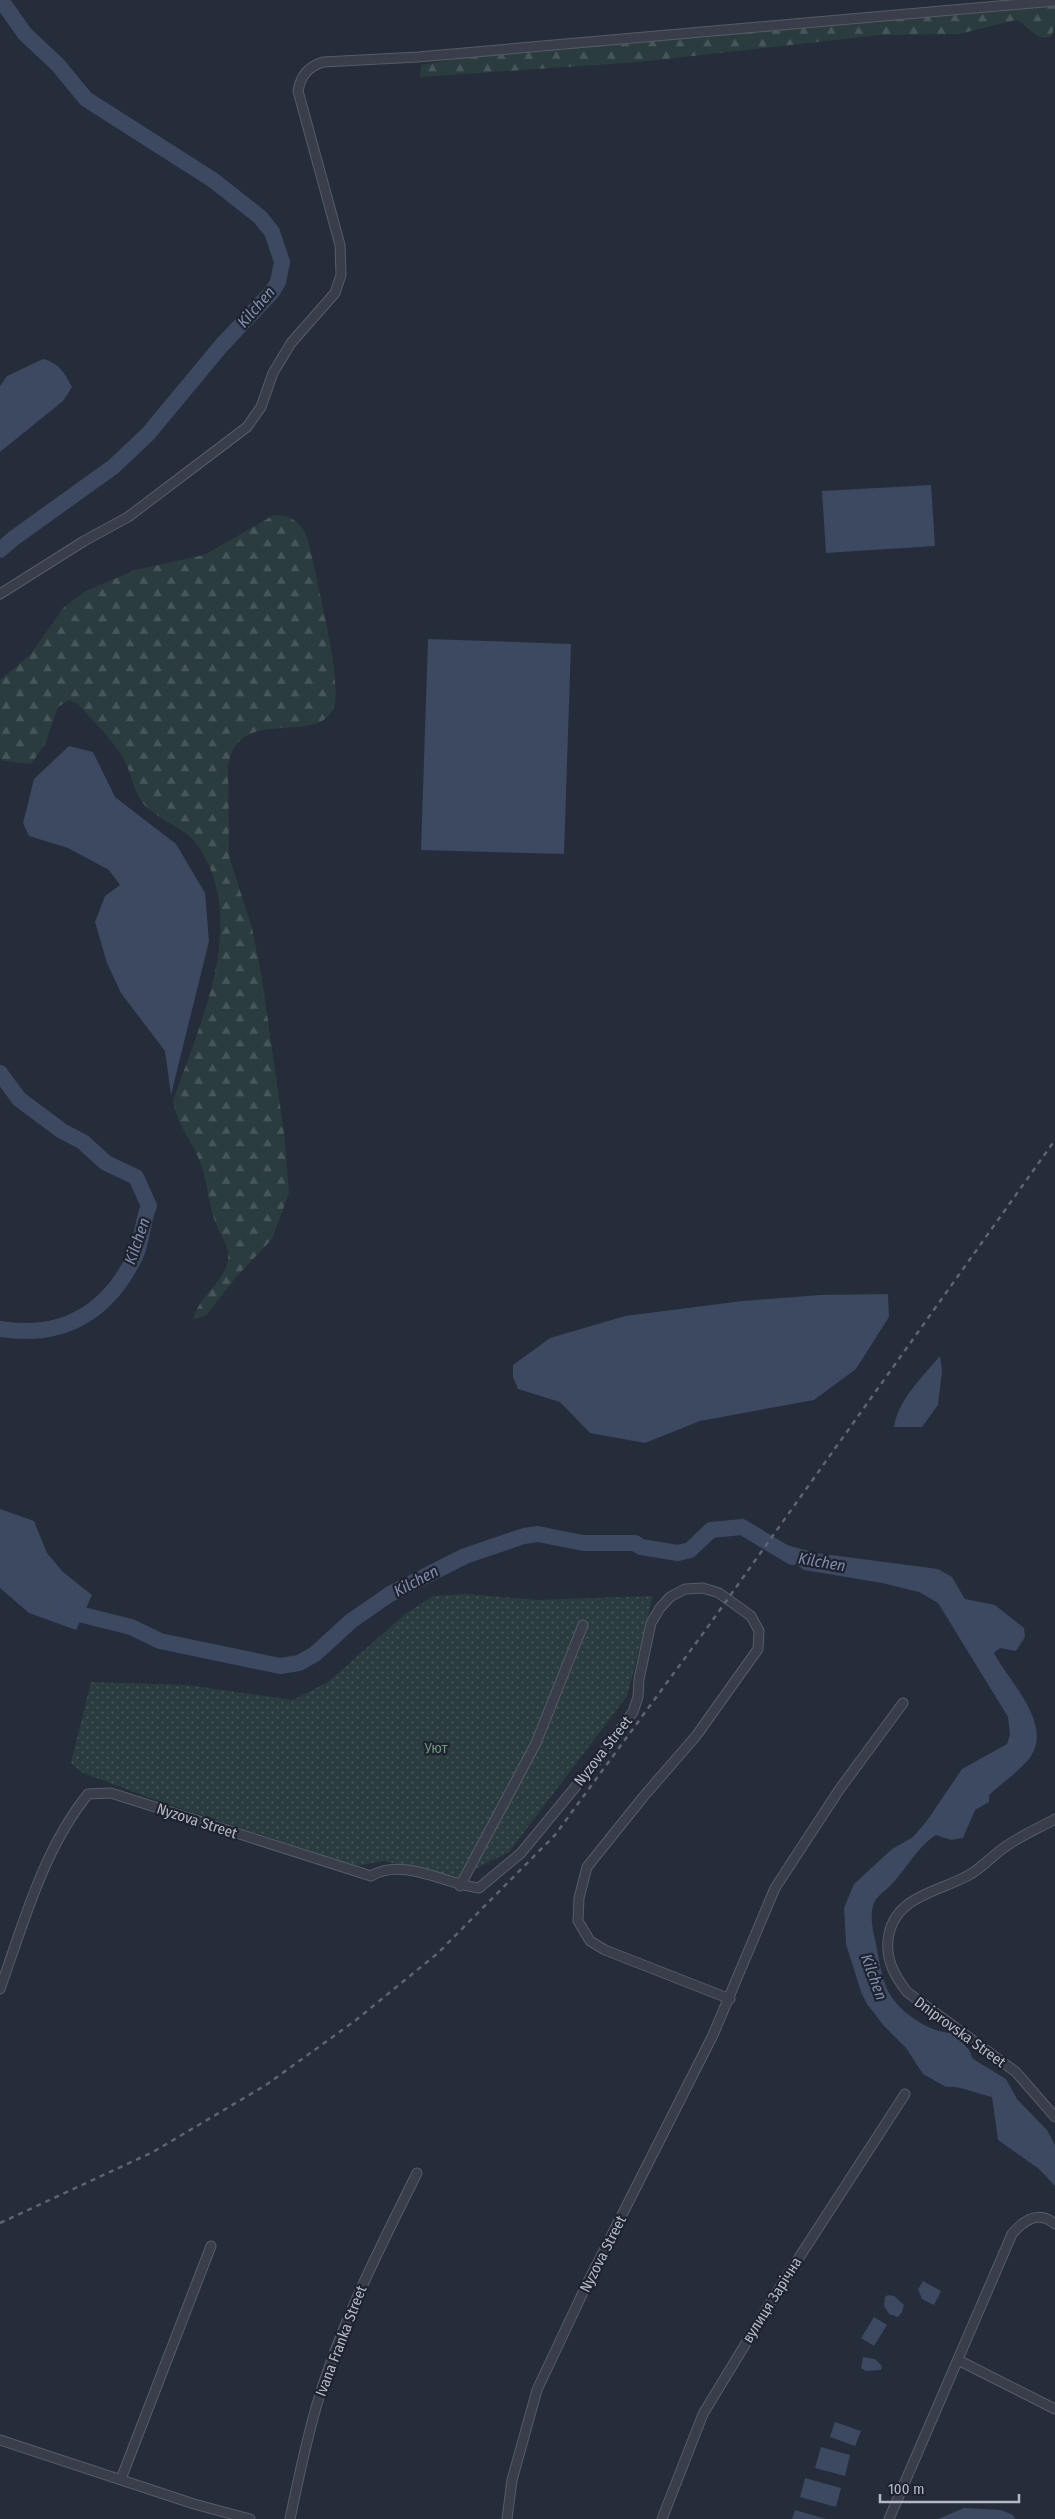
<svg xmlns="http://www.w3.org/2000/svg" width="1055" height="2519" font-family="'Fira Sans Condensed',sans-serif">
<style>
.forest{fill:url(#forest-firs)}
.garden{fill:url(#garden-dots)}
.water{fill:#3d4861}
.lines{fill:none;stroke-linecap:round;stroke-linejoin:round}
.river{stroke:#3d4861;stroke-width:16}
.minor-casing{stroke:#575c68;stroke-width:11}
.minor{stroke:#393e4a;stroke-width:9}
.rail{stroke:#5d6473;stroke-width:2.5;stroke-dasharray:5 5;stroke-linecap:butt}
.labels{text-anchor:middle;dominant-baseline:central;stroke-width:4.5;stroke-linejoin:round;paint-order:stroke}
.park-label{font-size:15px;fill:#6e947b;stroke:#1e232f}
.street-label{font-size:15px;fill:#b5b9c6;stroke:#1e232f}
.water-label{font-size:16px;font-style:italic;fill:#7f8daa;stroke:#1e232f}
</style>
<defs>
<pattern id="forest-firs" width="22" height="20" patternUnits="userSpaceOnUse" patternTransform="scale(1.25)"><rect width="22" height="20" fill="#2b3c3f"/><path d="M5 1l3.5 6h-7zM16 11l3.5 6h-7z" fill="#485659"/></pattern>
<pattern id="garden-dots" width="8" height="8" patternUnits="userSpaceOnUse" patternTransform="scale(1.25)"><rect width="8" height="8" fill="#2b3c3f"/><path d="M2 2h.1M6 6h.1" fill="none" stroke="#485659" stroke-width="1.8" stroke-linecap="round"/></pattern>
</defs>
<rect width="100%" height="100%" fill="#252c3a"/>
<g class="forest">
<path d="M 1055,6 L 1055,26 L 1051,37 C 1034,41 1030,26 1016,20 L 959,34 L 880,35 L 639,62 L 420,77 L 421,65 L 460,58 Z"/>
<path d="M 274,515 C 301,515 307,533 312,557 C 318,588 342,681 334,706 C 320,749 236,702 228,767 L 229,856 L 252,928 L 262,979 L 284,1133 L 289,1193 L 272,1239 L 236,1277 L 206,1316 L 193,1319 C 199,1296 225,1281 228,1260 C 230,1247 221,1236 216,1224 C 209,1206 208,1186 202,1168 C 195,1144 177,1126 173,1101 C 199,1025 250,922 198,846 C 183,824 153,820 140,799 C 133,787 131,772 124,760 C 116,743 91,719 78,704 L 69,700 L 58,707 L 45,744 L 31,764 L 4,761 L 0,758 L 0,680 L 30,655 L 64,607 L 86,591 L 135,570 L 204,555 Z"/>
</g>
<path class="garden" d="M 466,1594 L 536,1600 L 653,1596 L 627,1696 L 509,1852 L 459,1877 L 383,1861 L 356,1866 L 155,1800 L 81,1772 L 71,1763 L 91,1682 L 188,1685 L 293,1700 L 328,1682 L 404,1615 L 433,1596 Z"/>
<g class="water">
<path d="M 43,359 C 59,363 64,372 72,387 L 63,401 L 0,452 L 0,386 L 7,376 Z"/>
<path d="M 931,485 L 935,546 L 826,553 L 822,491 Z"/>
<path d="M 428,639 L 571,644 L 564,854 L 421,850 Z"/>
<path d="M 69,746 L 93,752 L 115,797 L 176,844 L 205,893 L 209,941 L 171,1095 L 165,1051 L 121,993 L 107,963 L 95,922 L 105,896 L 120,885 L 109,870 L 68,848 L 29,836 L 23,823 L 34,779 Z"/>
<path d="M 888,1294 L 889,1317 L 856,1369 L 814,1400 L 700,1421 L 645,1443 L 590,1433 L 560,1402 L 518,1389 L 513,1377 L 513,1365 L 550,1338 L 625,1316 L 742,1301 L 820,1295 Z"/>
<path d="M 940,1356 L 942,1371 L 938,1405 L 922,1427 L 894,1427 C 898,1400 923,1376 940,1356 Z"/>
<path d="M 0,1509 L 34,1521 L 47,1553 L 63,1572 L 92,1595 L 76,1630 L 29,1613 L 0,1588 Z"/>
<path d="M 783,1544 L 816,1553 L 938,1569 L 952,1577 L 965,1599 L 995,1605 L 1024,1628 L 1025,1637 L 1016,1651 L 1000,1648 L 994,1653 C 1009,1682 1055,1725 1029,1759 C 1018,1772 1002,1783 989,1795 L 989,1802 L 975,1810 L 963,1838 L 951,1840 L 936,1835 C 917,1847 906,1870 890,1886 C 885,1891 877,1896 874,1903 C 869,1917 873,1930 876,1944 C 879,1958 881,1975 887,1989 C 897,2011 930,2034 954,2033 L 969,2050 L 973,2059 L 1006,2079 L 1017,2099 L 1047,2130 L 1055,2145 L 1055,2186 L 1039,2169 L 998,2140 L 992,2097 C 977,2094 959,2085 946,2087 L 923,2074 L 906,2048 L 884,2026 L 867,2004 L 861,1992 L 846,1944 L 844,1908 L 854,1884 L 892,1849 L 913,1837 L 926,1822 L 962,1769 L 1007,1744 L 1010,1735 L 1008,1717 L 938,1603 L 919,1592 L 882,1583 L 804,1570 L 784,1556 L 769,1552 L 773,1546 Z"/>
<path d="M 923,2281 L 941,2291 L 934,2305 L 922,2299 L 918,2289 Z"/>
<path d="M 888,2295 L 894,2296 L 904,2305 L 902,2312 L 898,2317 L 889,2314 L 884,2306 L 885,2297 Z"/>
<path d="M 874,2317 L 887,2325 L 874,2346 L 861,2338 Z"/>
<path d="M 863,2357 L 875,2359 L 882,2366 L 881,2370 L 866,2371 L 861,2368 Z"/>
<path d="M 835,2422 L 861,2431 L 855,2446 L 830,2437 Z"/>
<path d="M 821,2447 L 850,2455 L 845,2476 L 815,2468 Z"/>
<path d="M 805,2478 L 841,2488 L 836,2507 L 800,2497 Z"/>
<path d="M 964,2508 L 1001,2510 L 1013,2515 L 1015,2519 L 938,2519 Z"/>
<path d="M 795,2510 L 826,2519 L 792,2519 Z"/>
</g>
<g class="lines">
<g class="river">
<path d="M 0,550 L 14,538 L 113,467 L 148,434 L 221,346 L 272,292 L 278,282 L 282,262 L 272,232 L 260,217 L 213,180 L 86,99 L 58,65 L 25,34 L 1,0"/>
<path d="M 0,1073 L 19,1099 L 62,1131 L 83,1142 L 106,1163 L 136,1177 L 149,1206 C 142,1221 143,1239 136,1254 C 109,1312 64,1339 0,1329"/>
<path d="M 64,1606 L 75,1613 L 131,1627 L 160,1641 L 280,1666 L 299,1663 L 315,1654 L 351,1621 L 390,1594 L 465,1556 L 524,1536 L 538,1534 L 583,1543 L 635,1543 L 641,1547 L 678,1553 L 690,1550 L 711,1530 L 742,1527 L 792,1557"/>
</g>
<g class="minor-casing">
<g id="minor">
<path d="M 0,594 L 84,541 L 128,517 L 247,427 L 261,407 L 273,373 L 291,343 L 335,293 L 341,275 L 340,245 L 298,91 C 301,75 308,67 323,62 L 418,57 L 1055,1"/>
<path d="M 1055,1819 C 1039,1828 1020,1836 1005,1847 C 993,1855 982,1868 969,1875 C 937,1893 893,1896 888,1940 C 886,1961 895,1976 907,1992 L 1016,2072 L 1055,2117"/>
<path d="M 460,1886 L 536,1743 L 583,1625"/>
<path d="M 0,1989 C 24,1922 43,1850 88,1794 L 111,1793 L 371,1876 C 404,1857 444,1884 479,1888 L 521,1853 L 600,1757 L 633,1712 L 638,1697 L 639,1679 L 651,1623 L 660,1608 L 670,1597 L 685,1589 L 703,1588 L 719,1593 L 751,1616 L 759,1631 L 758,1649 L 696,1736 L 644,1796 L 587,1867 L 579,1898 L 578,1921 L 590,1941 L 605,1950 L 730,1999"/>
<path d="M 958,2360 L 1055,2409"/>
<path d="M 0,2440 L 194,2504 L 250,2519"/>
<path d="M 121,2479 L 211,2246"/>
<path d="M 290,2519 C 298,2480 306,2442 317,2404 C 341,2323 380,2248 417,2173"/>
<path d="M 507,2519 L 512,2480 L 537,2390 L 587,2284 L 713,2035 L 775,1888 L 839,1790 L 903,1703"/>
<path d="M 662,2519 L 703,2414 L 780,2287 L 905,2094"/>
<path d="M 889,2519 L 1012,2234 C 1024,2220 1038,2210 1055,2224"/>
</g>
</g>
<use href="#minor" class="minor"/>
<path class="rail" d="M 0,2223 L 153,2152 L 266,2085 L 356,2020 L 438,1953 L 555,1835 L 707,1628 L 1055,1140"/>
</g>
<g class="labels">
<g class="park-label">
<text x="436" y="1748">Уют</text>
</g>
<g class="street-label">
<text transform="translate(603 1751) rotate(-52)">Nyzova Street</text>
<text transform="translate(197 1821) rotate(18)">Nyzova Street</text>
<text transform="translate(960 2032) rotate(36)">Dniprovska Street</text>
<text transform="translate(603 2254) rotate(-63)">Nyzova Street</text>
<text transform="translate(772 2300) rotate(-58)">вулиця Зарічна</text>
<text transform="translate(341 2341) rotate(-69)">Ivana Franka Street</text>
</g>
<g class="water-label">
<text transform="translate(256 307) rotate(-49)">Kilchen</text>
<text transform="translate(137 1241) rotate(-71)">Kilchen</text>
<text transform="translate(822 1562) rotate(10)">Kilchen</text>
<text transform="translate(416 1581) rotate(-28)">Kilchen</text>
<text transform="translate(874 1977) rotate(70)">Kilchen</text>
</g>
</g>
<path d="M880 2494v8h139v-8" fill="none" stroke="#b5b9c6" stroke-width="2.5"/>
<text x="888" y="2494" font-size="15" fill="#b5b9c6" stroke="#1e232f" stroke-width="4" paint-order="stroke">100 m</text>
</svg>
